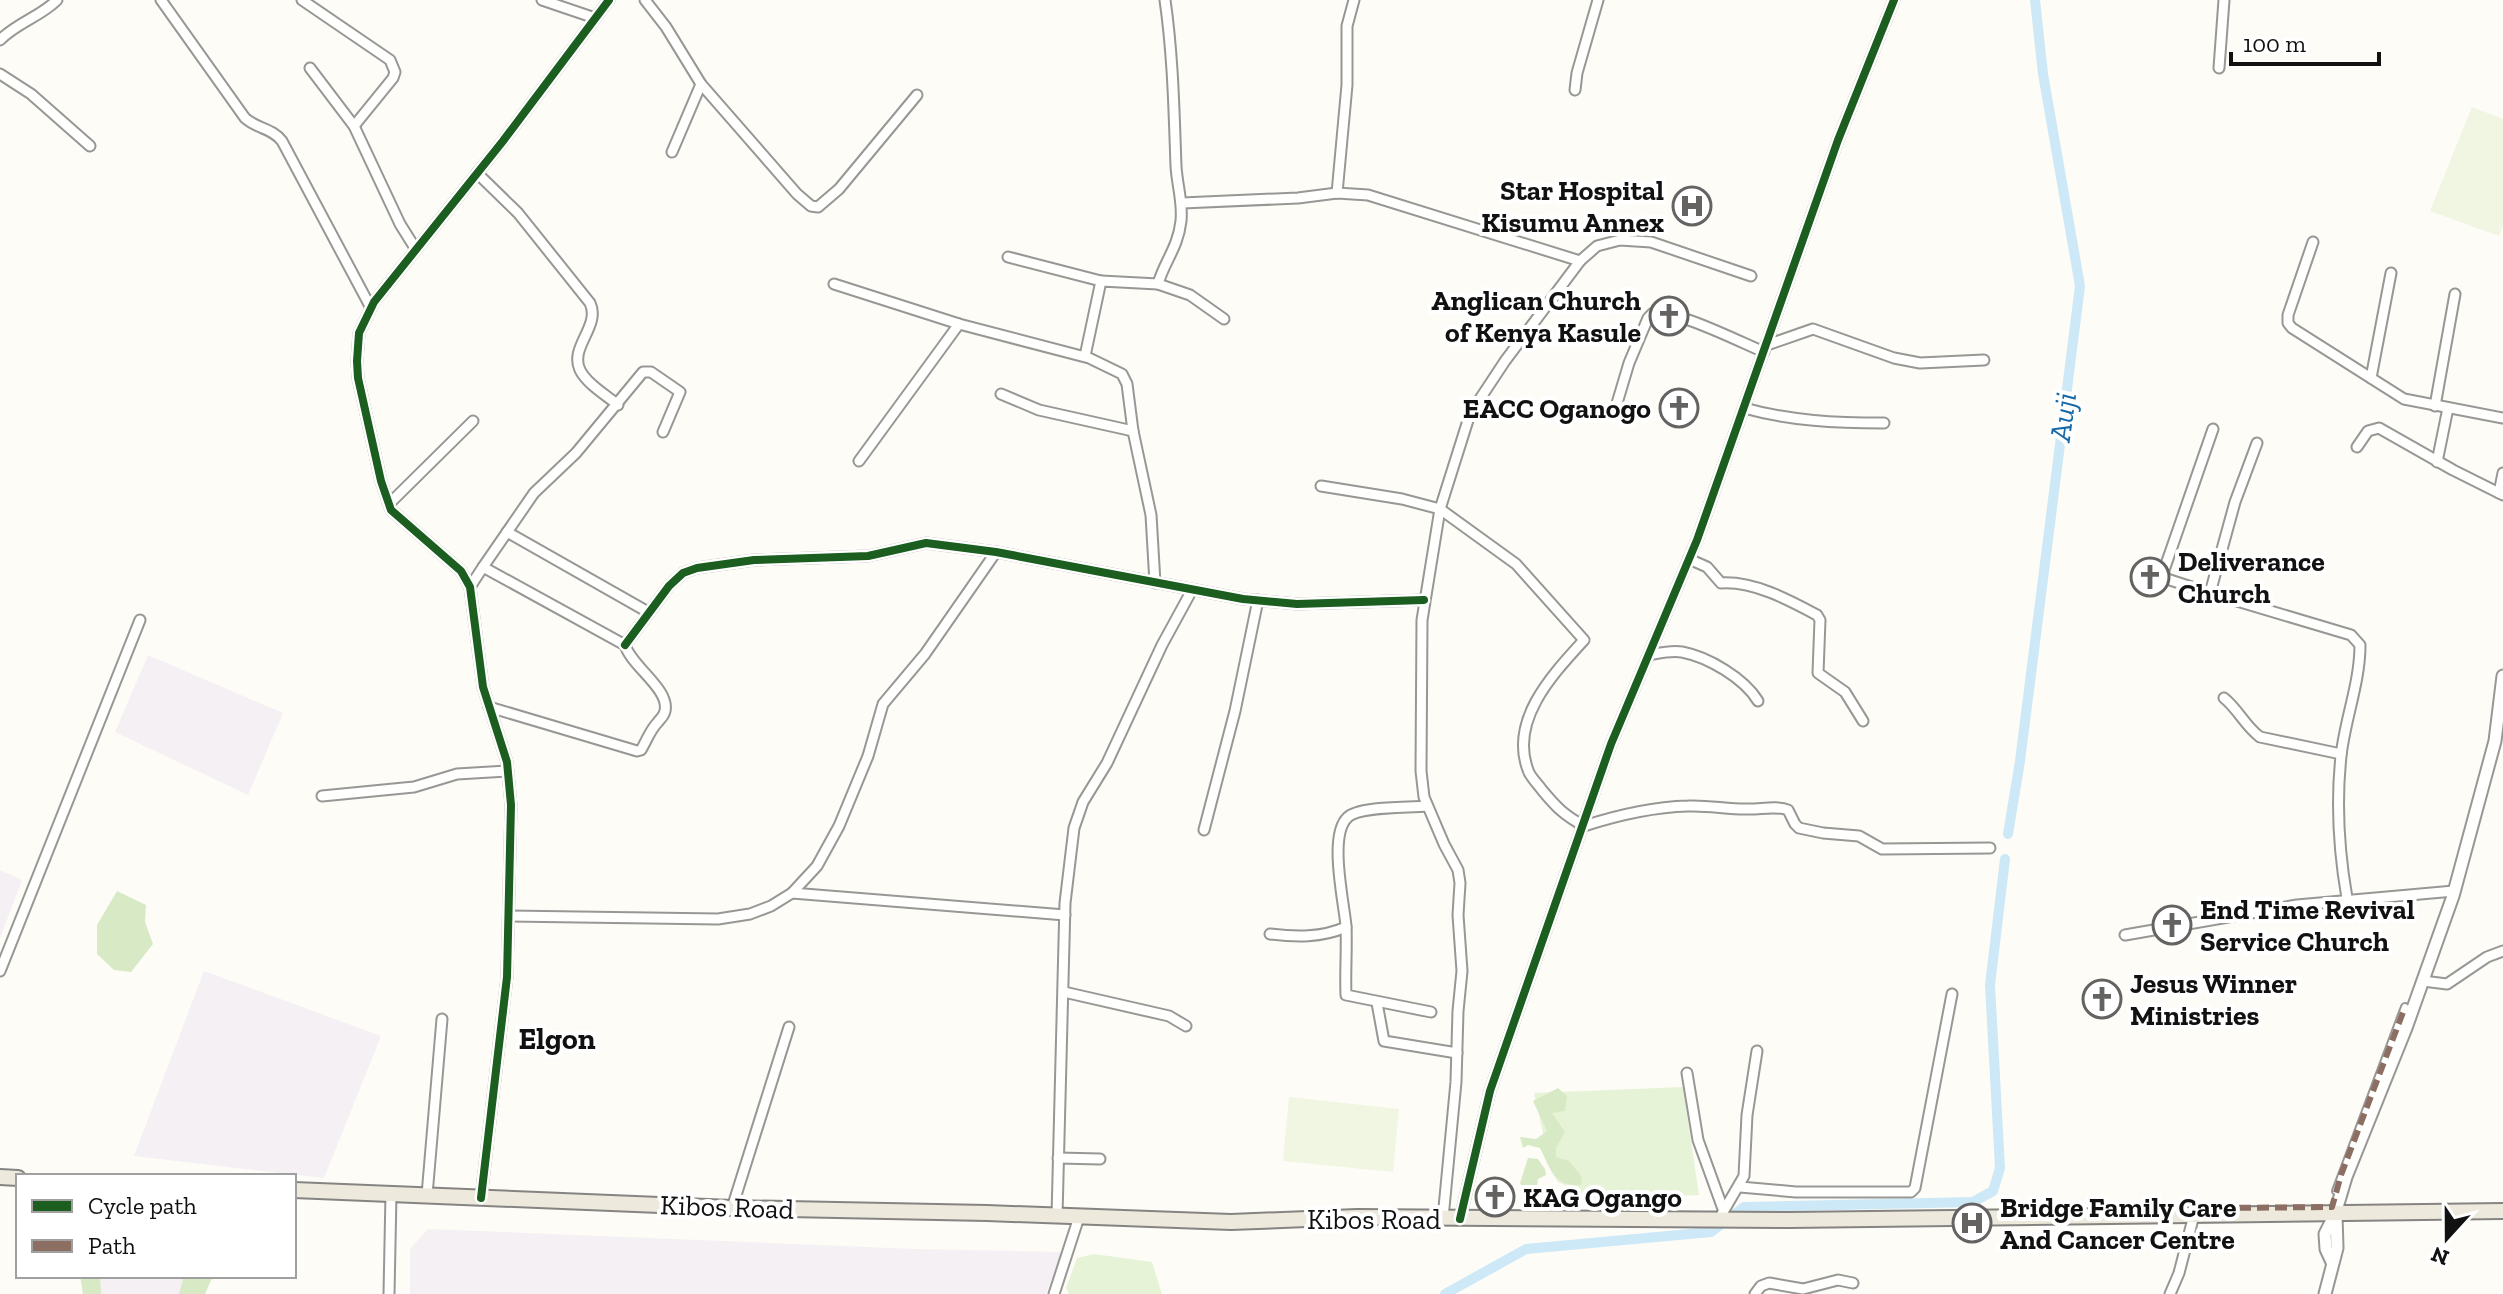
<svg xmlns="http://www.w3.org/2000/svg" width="2503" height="1294" font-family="'Zilla Slab',serif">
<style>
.industrial{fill:#f5f0f3}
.green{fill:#e7f3d7}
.forest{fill:#d8eac5}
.pitch{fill:#f0f6e1}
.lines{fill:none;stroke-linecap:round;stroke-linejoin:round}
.canal{stroke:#cde8f7;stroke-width:10}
.pedestrian-casing{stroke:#979795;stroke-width:10}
.minor-casing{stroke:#979795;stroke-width:13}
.tertiary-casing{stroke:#979795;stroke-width:15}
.primary-casing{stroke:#858482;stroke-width:18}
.pedestrian{stroke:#fffffe;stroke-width:6}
.minor{stroke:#fffffe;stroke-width:9}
.tertiary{stroke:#fffffe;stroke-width:11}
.primary{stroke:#ede9dc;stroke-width:14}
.quiet{stroke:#8d6e63;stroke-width:6;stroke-dasharray:12 6;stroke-linecap:butt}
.cycleway-casing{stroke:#fff;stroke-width:13}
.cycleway{stroke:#1b5e20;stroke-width:8}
.labels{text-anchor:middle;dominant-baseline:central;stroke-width:8;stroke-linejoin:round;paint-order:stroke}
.poi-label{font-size:28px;font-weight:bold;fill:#111;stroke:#fff;text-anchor:start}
.street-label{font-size:28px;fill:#111;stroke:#fff}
.water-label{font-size:30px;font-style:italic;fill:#1768a6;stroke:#fff}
.neighbourhood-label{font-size:30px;font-weight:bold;fill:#111;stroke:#fff}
</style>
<rect width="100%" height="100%" fill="#fdfcf7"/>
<g class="industrial">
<path d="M 148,655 L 283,713 L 248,795 L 115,732 Z"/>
<path d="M 0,870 L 22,880 L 0,938 Z"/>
<path d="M 204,971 L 381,1036 L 324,1178 L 134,1156 Z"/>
<path d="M 428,1229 L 914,1249 L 1062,1252 L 1046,1294 L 410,1294 L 410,1249 Z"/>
<path d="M 87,1276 L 184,1276 L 184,1294 L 88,1294 Z"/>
</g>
<g class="green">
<path d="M 1683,1087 L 1699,1195 L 1571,1199 L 1567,1186 L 1558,1182 L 1552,1172 L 1534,1093 Z"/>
<path d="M 1094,1254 L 1152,1262 L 1162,1294 L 1069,1294 L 1066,1288 L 1077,1258 Z"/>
</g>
<g class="forest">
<path d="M 117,891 L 146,905 L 145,922 L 153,944 L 131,972 L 114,970 L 97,954 L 97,925 Z"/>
<path d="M 1558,1088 L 1567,1096 L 1565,1111 L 1552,1113 L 1565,1132 L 1556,1148 L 1556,1157 L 1569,1161 L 1582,1177 L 1581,1185 C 1553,1187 1550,1167 1540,1148 L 1528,1145 L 1523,1148 L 1520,1137 L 1536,1139 L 1547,1131 L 1533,1101 Z"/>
<path d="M 1528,1158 L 1538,1159 L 1545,1169 L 1546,1175 L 1538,1179 L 1537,1186 L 1524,1190 L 1520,1183 Z"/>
<path d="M 80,1276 L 100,1276 L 101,1294 L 83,1294 Z"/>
<path d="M 184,1276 L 213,1276 L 205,1294 L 179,1294 Z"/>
</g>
<g class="pitch">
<path d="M 2472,107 L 2503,119 L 2503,225 L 2499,236 L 2430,211 Z"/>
<path d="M 1289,1097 L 1399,1109 L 1393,1172 L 1283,1161 Z"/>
</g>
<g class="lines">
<g class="canal">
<path d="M 2008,834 L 2020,761 L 2080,286 L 2043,74 L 2035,0"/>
<path d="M 1445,1294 L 1526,1249 L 1711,1232 L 1744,1207 L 1973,1202 L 1993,1191 L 2000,1168 L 1990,985 L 2005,859"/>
</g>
<g class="pedestrian-casing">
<path id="pedestrian" d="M 2336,1191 L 2405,1007"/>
</g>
<g class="minor-casing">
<g id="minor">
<path d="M 161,0 L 245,118 C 257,129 272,128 282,141 L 371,308"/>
<path d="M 302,0 L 390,60 L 395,72 L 393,78 L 354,126"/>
<path d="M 542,0 L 595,18"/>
<path d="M 645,0 L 666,27 L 701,84 L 672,152"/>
<path d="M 0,40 C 18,22 40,17 57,0"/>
<path d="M 310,68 L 354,126 L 400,224 L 415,248"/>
<path d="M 2219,68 L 2224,0"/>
<path d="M 0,74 L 31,94 L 90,146"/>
<path d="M 701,84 L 797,194 L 811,206 L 818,207 L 839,189 L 917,95"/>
<path d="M 1575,90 L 1577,73 L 1598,0"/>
<path d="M 477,173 L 518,213 L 590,303 C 601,326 569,347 580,370 C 587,384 606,395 618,405"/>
<path d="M 1337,193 L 1347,85 L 1347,26 L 1354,0"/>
<path d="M 1182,203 L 1298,198 L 1337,193 L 1368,195 L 1580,261"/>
<path d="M 2313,242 L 2288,315 L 2288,323 L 2292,328 L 2404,399 L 2503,418"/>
<path d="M 1008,257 L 1101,281"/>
<path d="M 834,284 L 959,324 L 1089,358 L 1122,374 L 1127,384 L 1133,431 L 1151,515 L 1155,583"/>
<path d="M 1158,284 L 1190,295 L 1224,319"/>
<path d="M 1767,345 L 1813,329 L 1894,358 L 1920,363 L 1984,360"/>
<path d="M 1085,356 L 1101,281 L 1158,284 C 1164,262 1178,248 1181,221 C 1183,202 1177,185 1176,166 C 1174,111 1173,55 1165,0"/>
<path d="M 2371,378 L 2391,273"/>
<path d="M 1001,394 L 1039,410 L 1133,431"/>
<path d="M 2435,406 L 2455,294"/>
<path d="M 1744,408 C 1791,421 1836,423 1884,423"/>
<path d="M 1615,410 L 1629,363 L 1648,318 L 1653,313 C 1675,309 1740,342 1764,352"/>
<path d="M 2257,443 L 2235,502 L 2210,593 L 2351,635 L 2360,645 C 2360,683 2345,719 2341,756 C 2336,803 2339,852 2347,898"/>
<path d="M 2357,447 L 2368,431 L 2379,428 L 2453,470 L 2503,495"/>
<path d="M 859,461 L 959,324"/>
<path d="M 2437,462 L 2448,408"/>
<path d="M 1321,486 L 1402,499 L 1440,509 L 1516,564 L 1584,640 C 1553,674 1509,720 1528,770 C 1530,777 1538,784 1542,790 C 1557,808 1564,815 1584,826 C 1618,815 1653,807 1688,806 C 1707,805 1726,809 1745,809 C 1759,810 1775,805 1788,810 L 1795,824 L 1799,828 L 1823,833 L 1859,836 L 1882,849 L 1990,848"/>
<path d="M 2499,493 L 2503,473"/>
<path d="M 389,504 L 473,421"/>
<path d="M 507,532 L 648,612"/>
<path d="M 1689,559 L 1707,567 L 1721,583 C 1754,581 1789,600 1817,615 L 1820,620 L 1818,673 L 1845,692 L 1863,721"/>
<path d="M 483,567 L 534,493 L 576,453 L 643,372 L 651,372 L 680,392 L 663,432"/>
<path d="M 470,587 L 483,567 L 625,645 C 631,666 670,689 665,711 C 664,716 661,718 658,722 C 650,730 647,740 641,750 L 637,751 L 489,707"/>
<path d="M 2210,593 L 2167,579 L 2163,573 L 2213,429"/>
<path d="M 625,645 L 669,586 L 683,573 L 697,568 L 754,560 L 868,556 L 926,543 L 996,552 L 1243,599 L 1297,604 L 1424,600"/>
<path d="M 1649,655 C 1660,653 1671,650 1682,652 C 1708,657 1744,678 1758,701"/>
<path d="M 2224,698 C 2238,709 2245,726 2260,737 L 2341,754"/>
<path d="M 322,796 L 414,787 L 457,774 L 507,771"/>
<path d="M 1427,806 C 1409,808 1360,806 1348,817 C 1328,834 1344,902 1346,926 C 1347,949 1345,972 1346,995 L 1431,1012"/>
<path d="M 1204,830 L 1235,711 L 1258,600"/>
<path d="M 792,893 L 1065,915"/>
<path d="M 509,916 L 718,919 L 750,914 L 771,906 L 792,893 L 817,866 L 839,826 L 868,756 L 883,704 L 925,654 L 996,552"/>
<path d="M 1270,934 C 1296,937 1321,938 1346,927"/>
<path d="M 2125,935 L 2297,905 L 2454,891"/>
<path d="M 0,971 L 140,620"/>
<path d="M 2423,981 L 2447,984 L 2487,957 L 2503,951"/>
<path d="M 1064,992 L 1169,1016 L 1186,1026"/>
<path d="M 1377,1003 L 1384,1041 L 1457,1053"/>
<path d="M 1687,1073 L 1698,1140 L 1723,1209"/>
<path d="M 1058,1158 L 1100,1159"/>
<path d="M 1740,1187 L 1796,1192 L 1911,1192 L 1915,1188 L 1952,994"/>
<path d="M 427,1195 L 442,1019"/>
<path d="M 481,1198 L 507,977 L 511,805 L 507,762 L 483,687 L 470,587 L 461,571 L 391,510 L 381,481 L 358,378 L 357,361 L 359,333 L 374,302 L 503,141 L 609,0"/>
<path d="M 732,1208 L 789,1027"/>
<path d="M 1057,1216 L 1065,903 L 1074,828 L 1083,802 L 1107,763 L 1162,645 L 1192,590"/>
<path d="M 1443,1218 L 1456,1082 L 1458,1011 L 1462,971 L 1458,915 L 1460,883 L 1458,870 L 1444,844 L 1424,797 L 1421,771 L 1422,620 L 1440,509 L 1470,414 L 1505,361 L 1580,261 L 1597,246 L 1620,240 L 1651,242 L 1751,276"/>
<path d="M 1460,1219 L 1490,1091 L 1611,744 L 1697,540 L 1838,140 L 1894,0"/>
<path d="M 1719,1219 L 1744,1176 L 1747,1115 L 1757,1051"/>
<path d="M 389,1294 L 391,1194"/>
<path d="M 1054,1294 L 1079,1217"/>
<path d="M 1755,1294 L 1761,1286 L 1769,1283 L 1803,1289 L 1838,1280 L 1853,1283"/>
<path d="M 2170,1294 L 2179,1273 L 2194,1215"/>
</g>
</g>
<g class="tertiary-casing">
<g id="tertiary">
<path d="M 2332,1262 L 2326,1249 L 2325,1234 L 2335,1214 L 2346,1177 L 2406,1028 L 2453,896 L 2495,741 L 2503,676"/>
<path d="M 2325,1294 L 2337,1248 L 2336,1215"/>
</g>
</g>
<g class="primary-casing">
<g id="primary">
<path d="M 0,1177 L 18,1178"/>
<path d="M 294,1190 L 732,1208 L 987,1213 L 1231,1222 L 1357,1217 L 1790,1220 L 2503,1211"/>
</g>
</g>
<use href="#pedestrian" class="pedestrian"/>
<use href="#minor" class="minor"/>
<use href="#tertiary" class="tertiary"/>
<use href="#primary" class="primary"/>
<path class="quiet" d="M 2221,1208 L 2332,1207 L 2341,1175 L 2405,1007"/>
<g class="cycleway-casing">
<g id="cycleway">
<path d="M 625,645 L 669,586 L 683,573 L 697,568 L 754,560 L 868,556 L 926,543 L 996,552 L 1243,599 L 1297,604 L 1424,600"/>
<path d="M 481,1198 L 507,977 L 511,805 L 507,762 L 483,687 L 470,587 L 461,571 L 391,510 L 381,481 L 358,378 L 357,361 L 359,333 L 374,302 L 503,141 L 609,0"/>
<path d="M 1460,1219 L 1490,1091 L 1611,744 L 1697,540 L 1838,140 L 1894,0"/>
</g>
</g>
<use href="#cycleway" class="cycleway"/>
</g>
<defs>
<g id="hospital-ring" transform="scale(2)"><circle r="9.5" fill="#fff" stroke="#646362" stroke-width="1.5"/><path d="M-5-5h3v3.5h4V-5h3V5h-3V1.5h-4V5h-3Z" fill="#646362"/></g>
<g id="church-ring" transform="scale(2)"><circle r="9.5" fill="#fff" stroke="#646362" stroke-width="1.5"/><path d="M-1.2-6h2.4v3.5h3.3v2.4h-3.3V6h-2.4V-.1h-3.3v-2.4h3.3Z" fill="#646362"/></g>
</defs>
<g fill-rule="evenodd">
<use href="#hospital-ring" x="1692" y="206"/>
<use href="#church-ring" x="1669" y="316"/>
<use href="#church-ring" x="1679" y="408"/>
<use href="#church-ring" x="2150" y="577"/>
<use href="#church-ring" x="2172" y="925"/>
<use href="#church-ring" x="2102" y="999"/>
<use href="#church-ring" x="1495" y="1197"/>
<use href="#hospital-ring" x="1972" y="1223"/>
</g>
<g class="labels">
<g class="poi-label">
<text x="1664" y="190" text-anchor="end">Star Hospital<tspan x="1664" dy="32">Kisumu Annex</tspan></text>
<text x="1641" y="300" text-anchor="end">Anglican Church<tspan x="1641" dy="32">of Kenya Kasule</tspan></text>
<text x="1651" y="408" text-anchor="end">EACC Oganogo</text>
<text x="2178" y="561">Deliverance<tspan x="2178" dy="32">Church</tspan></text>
<text x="2200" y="909">End Time Revival<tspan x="2200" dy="32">Service Church</tspan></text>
<text x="2130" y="983">Jesus Winner<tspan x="2130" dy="32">Ministries</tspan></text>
<text x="1523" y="1197">KAG Ogango</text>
<text x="2000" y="1207">Bridge Family Care<tspan x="2000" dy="32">And Cancer Centre</tspan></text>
</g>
<g class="street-label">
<text transform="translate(727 1207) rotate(2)">Kibos Road</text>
<text x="1374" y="1219">Kibos Road</text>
</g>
<g class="water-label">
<text transform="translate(2063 417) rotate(-82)">Auji</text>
</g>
<g class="neighbourhood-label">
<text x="557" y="1039">Elgon</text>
</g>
</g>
<rect x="16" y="1174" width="280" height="104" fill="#ffffff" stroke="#a0a0a0" stroke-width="2"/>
<rect x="32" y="1200" width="40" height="12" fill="#1b5e20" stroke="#a0a0a0" stroke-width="2"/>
<text x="88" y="1214" font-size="24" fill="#111111">Cycle path</text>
<rect x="32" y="1240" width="40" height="12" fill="#8d6e63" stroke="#a0a0a0" stroke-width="2"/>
<text x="88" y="1254" font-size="24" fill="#111111">Path</text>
<g transform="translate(2447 1238) rotate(201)" stroke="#ffffff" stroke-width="6" paint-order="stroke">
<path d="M0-6L14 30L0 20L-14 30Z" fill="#111111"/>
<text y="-12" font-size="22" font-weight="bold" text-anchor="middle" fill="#111111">N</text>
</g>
<path d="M2231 52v12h148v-12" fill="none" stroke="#111111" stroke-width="4"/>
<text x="2243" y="52" font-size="24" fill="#111111" stroke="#ffffff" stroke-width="6" paint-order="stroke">100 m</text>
</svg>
